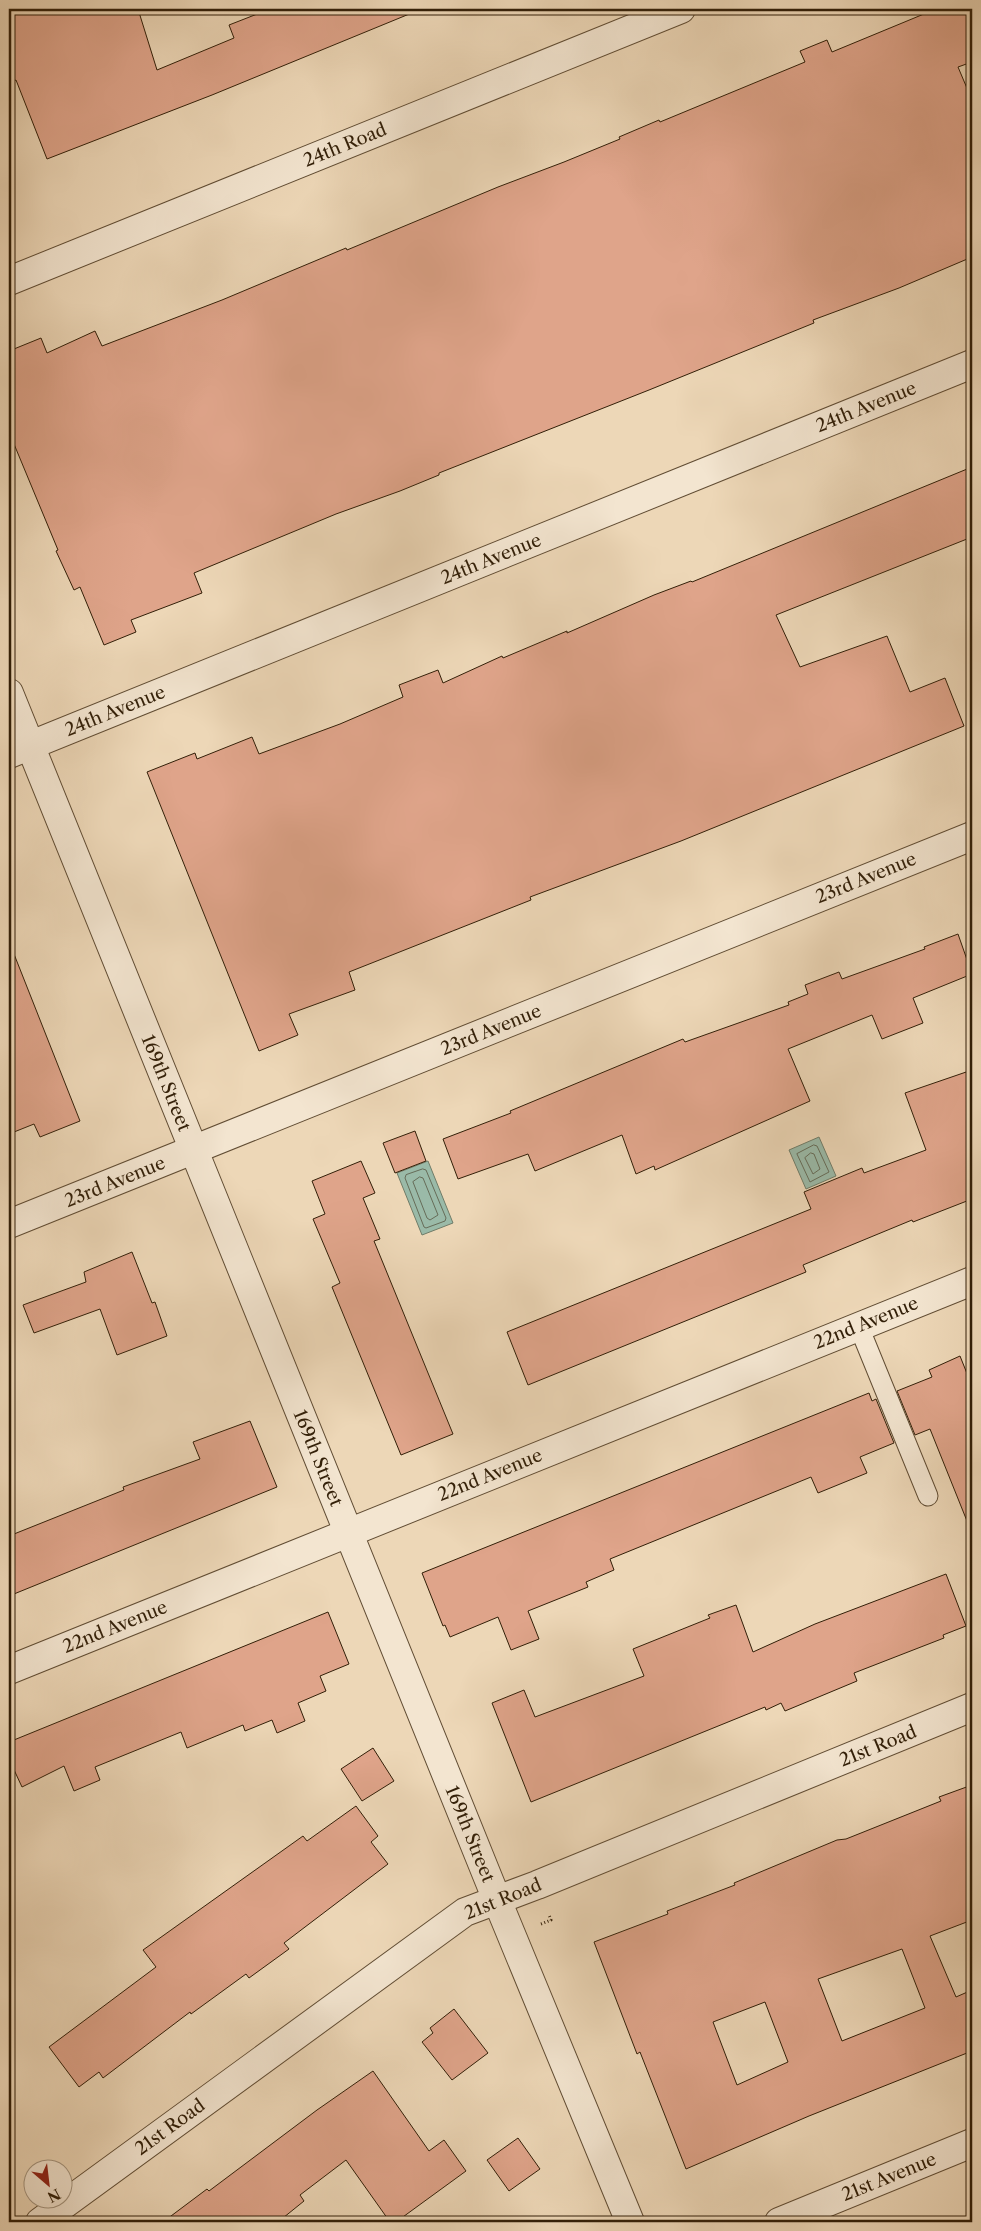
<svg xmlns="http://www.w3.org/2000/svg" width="981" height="2231" font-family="'Libre Caslon Text',serif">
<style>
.water{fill:#9abaa8;stroke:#707c68}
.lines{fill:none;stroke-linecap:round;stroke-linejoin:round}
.shore{stroke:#666c58;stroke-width:1}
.building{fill:#dfa48a;stroke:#321f08;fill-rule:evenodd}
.lane-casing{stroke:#614d34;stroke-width:21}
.street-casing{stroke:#614d34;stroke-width:30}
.path{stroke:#321f08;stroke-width:3;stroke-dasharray:1 2.5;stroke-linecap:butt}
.lane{stroke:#f3e5d0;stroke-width:19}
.street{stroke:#f3e5d0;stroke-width:28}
.labels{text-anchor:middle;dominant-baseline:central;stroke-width:4;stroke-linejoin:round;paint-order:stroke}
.street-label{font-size:18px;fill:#321f08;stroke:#f3e5d0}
</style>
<rect width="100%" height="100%" fill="#edd7b7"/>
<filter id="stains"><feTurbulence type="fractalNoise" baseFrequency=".004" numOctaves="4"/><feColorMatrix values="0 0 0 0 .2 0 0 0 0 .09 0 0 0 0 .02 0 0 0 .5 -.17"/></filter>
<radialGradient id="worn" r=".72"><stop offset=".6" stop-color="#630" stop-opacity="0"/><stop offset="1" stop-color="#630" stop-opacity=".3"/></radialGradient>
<g class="water">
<path d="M 819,1137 L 836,1176 L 806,1189 L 789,1150 Z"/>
<path d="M 428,1161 L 453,1223 L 422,1235 L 397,1173 Z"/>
</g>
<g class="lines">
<g class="shore">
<path d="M 814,1145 L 817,1146 L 829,1172 L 810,1182 L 797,1154 Z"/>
<path d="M 811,1153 L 814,1154 L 820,1169 L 813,1174 L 805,1158 Z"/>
<path d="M 423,1169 L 426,1170 L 446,1218 L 445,1221 L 426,1228 L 424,1227 L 405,1178 L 406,1175 Z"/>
<path d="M 420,1177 L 423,1178 L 438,1215 L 430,1220 L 427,1218 L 413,1182 Z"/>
</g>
</g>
<g class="building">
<path d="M 9,9 L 138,9 L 157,70 L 234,38 L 229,25 L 270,9 L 419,10 L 212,95 L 47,159 L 16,80 L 9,83 Z"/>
<path d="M 936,9 L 972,9 L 972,62 L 958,67 L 972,100 L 972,257 L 899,288 L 813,320 L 814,323 L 649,390 L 439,473 L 439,475 L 400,491 L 336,514 L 194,573 L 202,593 L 131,620 L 136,632 L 104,645 L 80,587 L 74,590 L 56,551 L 58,550 L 9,432 L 9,351 L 41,338 L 47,353 L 95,331 L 102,346 L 222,300 L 346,248 L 347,250 L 498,187 L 564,162 L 620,139 L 619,137 L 659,120 L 660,122 L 805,62 L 800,51 L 827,40 L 832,52 Z"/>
<path d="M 972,467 L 972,537 L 776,615 L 800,667 L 887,636 L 910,692 L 945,678 L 964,726 L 681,841 L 530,897 L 531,900 L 349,972 L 355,990 L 289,1014 L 298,1035 L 259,1051 L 147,772 L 195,753 L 197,759 L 252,737 L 259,754 L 340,724 L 403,697 L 399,685 L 438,670 L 443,683 L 502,656 L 503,658 L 567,631 L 567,633 L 654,595 L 691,581 L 692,582 Z"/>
<path d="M 958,934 L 972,974 L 913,998 L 923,1023 L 882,1039 L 872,1015 L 788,1049 L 810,1101 L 655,1170 L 654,1166 L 636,1174 L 622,1135 L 535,1171 L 528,1154 L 458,1179 L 443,1139 L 511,1113 L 510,1111 L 683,1039 L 685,1042 L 789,1005 L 788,1002 L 808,994 L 805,985 L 839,972 L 842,979 L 925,949 L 924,947 Z"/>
<path d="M 9,949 L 12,949 L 80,1121 L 40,1137 L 34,1124 L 9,1134 Z"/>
<path d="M 972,1070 L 972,1199 L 913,1222 L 912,1220 L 803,1265 L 806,1272 L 528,1385 L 507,1332 L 811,1209 L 804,1192 L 862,1168 L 864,1173 L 926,1150 L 905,1093 Z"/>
<path d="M 415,1131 L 426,1161 L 395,1173 L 383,1143 Z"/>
<path d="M 361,1161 L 375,1193 L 363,1198 L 380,1239 L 374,1241 L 453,1434 L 401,1455 L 332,1287 L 340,1283 L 313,1219 L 325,1214 L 312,1181 Z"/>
<path d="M 132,1252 L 152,1303 L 155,1302 L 167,1336 L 117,1355 L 100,1309 L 34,1333 L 23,1305 L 86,1282 L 84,1272 Z"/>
<path d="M 960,1356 L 972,1386 L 971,1531 L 930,1429 L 915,1435 L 897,1391 L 932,1377 L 929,1370 Z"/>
<path d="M 869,1393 L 872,1401 L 876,1399 L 894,1443 L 860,1457 L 867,1473 L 818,1493 L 811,1477 L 610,1559 L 614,1570 L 586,1582 L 588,1587 L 528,1611 L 539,1639 L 511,1650 L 498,1617 L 450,1637 L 445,1625 L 443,1626 L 422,1573 Z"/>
<path d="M 250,1421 L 277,1487 L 9,1596 L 9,1536 L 124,1490 L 123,1487 L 200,1459 L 193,1442 Z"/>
<path d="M 946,1574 L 966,1626 L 943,1635 L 944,1638 L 854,1673 L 857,1681 L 785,1711 L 781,1703 L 766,1710 L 765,1707 L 531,1802 L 492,1703 L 524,1690 L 535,1717 L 644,1676 L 633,1649 L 710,1618 L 708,1615 L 736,1605 L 753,1652 L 815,1624 Z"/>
<path d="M 328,1612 L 349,1664 L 320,1676 L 326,1691 L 298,1703 L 305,1721 L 277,1733 L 272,1720 L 245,1731 L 243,1725 L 187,1748 L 181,1732 L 95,1767 L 100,1780 L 74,1791 L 64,1766 L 22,1787 L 9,1759 L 9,1742 Z"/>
<path d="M 373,1748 L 394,1781 L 362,1801 L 341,1769 Z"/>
<path d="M 972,1785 L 972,1920 L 930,1936 L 956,1997 L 972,1990 L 972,2051 L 809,2116 L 686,2169 L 640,2052 L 637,2054 L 594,1942 L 668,1914 L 667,1911 L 735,1885 L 734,1883 L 837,1840 L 846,1839 L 941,1801 L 939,1797 ZM 902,1949 L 925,2008 L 842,2041 L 818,1979 ZM 765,2002 L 788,2062 L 737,2085 L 713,2022 Z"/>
<path d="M 356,1806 L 378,1836 L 371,1842 L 388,1864 L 284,1943 L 289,1949 L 249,1978 L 246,1974 L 191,2014 L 190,2012 L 103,2078 L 99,2072 L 79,2087 L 49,2047 L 156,1967 L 143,1950 L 303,1836 L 307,1841 Z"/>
<path d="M 454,2009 L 488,2053 L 452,2080 L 422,2042 L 433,2033 L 430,2028 Z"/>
<path d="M 373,2071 L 429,2151 L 444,2140 L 466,2171 L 396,2222 L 390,2222 L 346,2160 L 300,2195 L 304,2201 L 278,2222 L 163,2222 L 207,2189 L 209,2191 L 317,2110 Z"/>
<path d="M 518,2138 L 540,2169 L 509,2191 L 487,2160 Z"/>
</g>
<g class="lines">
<g class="lane-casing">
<path id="lane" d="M 859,1327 L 928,1496"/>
</g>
<g class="street-casing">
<g id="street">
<path d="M 9,281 L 681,9"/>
<path d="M 9,693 L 497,1900 L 630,2222"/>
<path d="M 9,754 L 972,364"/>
<path d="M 9,1224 L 972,836"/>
<path d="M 9,1670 L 972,1281"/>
<path d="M 40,2222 L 465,1912 L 537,1885 L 972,1707"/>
<path d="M 779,2222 L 972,2143"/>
</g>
</g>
<path class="path" d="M 541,1924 L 551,1920 L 549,1915"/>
<use href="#lane" class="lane"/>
<use href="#street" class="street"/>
</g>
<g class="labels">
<g class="street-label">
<text transform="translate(345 145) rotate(-22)">24th Road</text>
<text transform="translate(866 407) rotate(-22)">24th Avenue</text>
<text transform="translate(491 559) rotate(-22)">24th Avenue</text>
<text transform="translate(115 711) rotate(-22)">24th Avenue</text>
<text transform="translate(866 878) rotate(-22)">23rd Avenue</text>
<text transform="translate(491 1030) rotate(-22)">23rd Avenue</text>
<text transform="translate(166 1083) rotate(68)">169th Street</text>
<text transform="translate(115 1182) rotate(-22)">23rd Avenue</text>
<text transform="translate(866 1323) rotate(-22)">22nd Avenue</text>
<text transform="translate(318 1458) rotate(68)">169th Street</text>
<text transform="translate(490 1475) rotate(-22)">22nd Avenue</text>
<text transform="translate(115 1627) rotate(-22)">22nd Avenue</text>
<text transform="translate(878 1746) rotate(-22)">21st Road</text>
<text transform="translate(470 1834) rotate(68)">169th Street</text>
<text transform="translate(503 1899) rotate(-22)">21st Road</text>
<text transform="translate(170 2127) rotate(-36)">21st Road</text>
<text transform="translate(889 2177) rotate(-22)">21st Avenue</text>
</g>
</g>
<rect width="981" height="2231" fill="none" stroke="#edd7b7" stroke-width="30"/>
<rect x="10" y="10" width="961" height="2211" fill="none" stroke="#321f08" stroke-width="2.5"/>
<rect x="15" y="15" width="951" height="2201" fill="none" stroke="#321f08"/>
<g transform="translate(48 2184) rotate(152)"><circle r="24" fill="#f3e5d0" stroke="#a69680"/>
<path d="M0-4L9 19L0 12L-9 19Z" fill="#8f2418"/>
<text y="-8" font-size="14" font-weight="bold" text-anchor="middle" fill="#321f08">N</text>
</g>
<rect width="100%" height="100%" filter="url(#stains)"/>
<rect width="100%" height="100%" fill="url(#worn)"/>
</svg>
